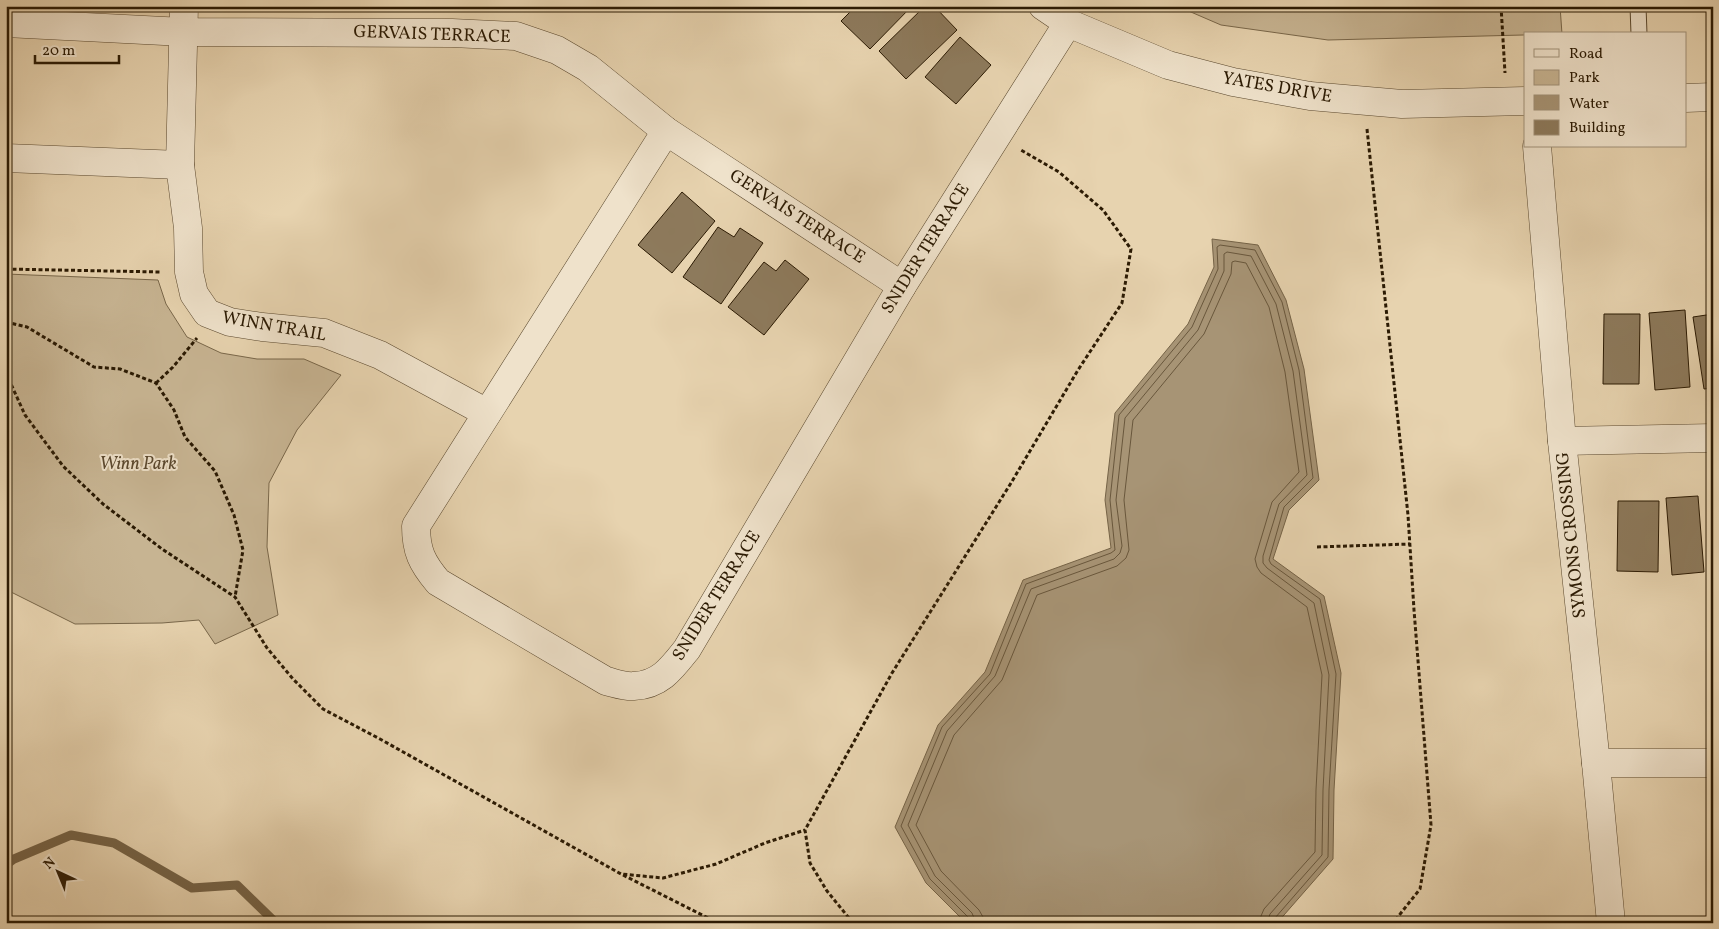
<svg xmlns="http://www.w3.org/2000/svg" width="1719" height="929" font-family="Vollkorn,serif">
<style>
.green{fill:#c7b492;stroke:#79674a}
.water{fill:#a79475;stroke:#756347}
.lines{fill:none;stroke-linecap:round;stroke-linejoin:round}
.shore{stroke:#69573c;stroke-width:1}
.stream{stroke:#756347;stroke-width:9}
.building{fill:#8d7a5c;stroke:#2b1a03}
.service-casing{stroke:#5a482e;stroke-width:17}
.minor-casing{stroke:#5a482e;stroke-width:29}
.tertiary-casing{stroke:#5a482e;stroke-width:29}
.path{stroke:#2b1a03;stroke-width:3;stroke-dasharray:4 2.5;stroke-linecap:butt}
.service{stroke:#efe2cb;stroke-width:15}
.minor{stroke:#efe2cb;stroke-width:28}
.tertiary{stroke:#efe2cb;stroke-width:28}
.labels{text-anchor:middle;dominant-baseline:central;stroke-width:4;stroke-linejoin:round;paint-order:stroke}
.street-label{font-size:18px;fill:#2b1a03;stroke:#efe2cb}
.park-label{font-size:18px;font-style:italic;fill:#5a482e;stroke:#efe2cb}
</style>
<rect width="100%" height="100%" fill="#e7d3af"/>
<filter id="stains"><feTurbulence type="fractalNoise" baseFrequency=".004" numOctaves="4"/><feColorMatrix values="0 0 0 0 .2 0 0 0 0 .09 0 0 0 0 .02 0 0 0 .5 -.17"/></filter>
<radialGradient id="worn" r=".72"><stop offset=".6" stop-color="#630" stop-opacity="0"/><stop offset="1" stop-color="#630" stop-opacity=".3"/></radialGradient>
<g class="green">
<path d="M 1177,6 L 1560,6 L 1562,34 L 1328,40 L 1221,25 Z"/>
<path d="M 6,274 L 158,280 L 166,304 L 187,337 L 221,353 L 257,359 L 304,359 L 341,375 L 297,430 L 269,483 L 267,547 L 278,615 L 215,644 L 199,620 L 162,623 L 75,624 L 11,592 L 6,585 Z"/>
</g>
<path class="water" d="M 1212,239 L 1258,245 L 1286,300 L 1304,369 L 1319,480 L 1289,510 L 1273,559 L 1324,596 L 1341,673 L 1334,790 L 1333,859 L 1277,923 L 966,923 L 926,883 L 895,827 L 938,725 L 985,672 L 1023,580 L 1111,548 L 1105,500 L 1115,413 L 1188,324 L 1214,267 Z"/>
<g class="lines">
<g class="shore">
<path d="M 969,923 L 968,917 L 930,879 L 901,826 L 942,727 L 990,674 L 1026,584 L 1111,553 L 1115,550 L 1110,500 L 1119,415 L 1192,327 L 1218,269 L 1217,247 L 1220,245 L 1255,250 L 1282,302 L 1299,370 L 1313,478 L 1284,507 L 1269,560 L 1271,564 L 1320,599 L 1336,674 L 1329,790 L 1328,857 L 1275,918 L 1274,923"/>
<path d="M 976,923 L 972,913 L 935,876 L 908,825 L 947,731 L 995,676 L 1031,589 L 1114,559 L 1120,553 L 1122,546 L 1116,500 L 1125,418 L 1198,330 L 1224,271 L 1224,254 L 1227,252 L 1251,256 L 1276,304 L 1293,371 L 1307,475 L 1279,504 L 1263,556 L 1263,563 L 1267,568 L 1314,603 L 1329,675 L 1323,790 L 1322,855 L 1270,914 L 1267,923"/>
<path d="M 983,923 L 983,917 L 979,910 L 941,871 L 916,825 L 954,735 L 1002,680 L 1037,595 L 1117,566 L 1126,558 L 1129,550 L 1124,500 L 1133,420 L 1204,334 L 1231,274 L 1232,262 L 1235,261 L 1246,263 L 1269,307 L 1285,372 L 1299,472 L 1272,502 L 1255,559 L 1257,567 L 1261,573 L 1307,607 L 1322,675 L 1316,790 L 1315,852 L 1264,909 L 1261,916 L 1260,923"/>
</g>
<path class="stream" d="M 6,865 L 14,859 L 71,835 L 114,843 L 192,888 L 237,885 L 276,923"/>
</g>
<g class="building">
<path d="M 856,6 L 912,6 L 870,49 L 841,21 Z"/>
<path d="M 925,6 L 934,6 L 957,30 L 906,79 L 879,51 Z"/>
<path d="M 960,37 L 991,65 L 956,104 L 925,77 Z"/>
<path d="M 682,192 L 715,221 L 672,273 L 638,245 Z"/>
<path d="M 718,227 L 734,237 L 740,228 L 763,243 L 721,304 L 683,277 Z"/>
<path d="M 785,260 L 809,279 L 764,335 L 728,307 L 764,262 L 776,271 Z"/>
<path d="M 1685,310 L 1690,387 L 1655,390 L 1649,313 Z"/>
<path d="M 1604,314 L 1640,314 L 1639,384 L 1603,384 Z"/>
<path d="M 1713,314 L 1713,388 L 1704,389 L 1693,317 Z"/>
<path d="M 1698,496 L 1704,572 L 1672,575 L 1666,498 Z"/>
<path d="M 1618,501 L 1659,501 L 1658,572 L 1617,571 Z"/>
</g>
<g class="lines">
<g class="service-casing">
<path id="service" d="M 1638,6 L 1639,34"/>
</g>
<g class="minor-casing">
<g id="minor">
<path d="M 184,6 L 180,165 L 188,228 L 189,272 L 194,294 L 207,313 L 230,322 L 262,327 L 324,333 L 380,355 L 487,413"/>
<path d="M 6,23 L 184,32 L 452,33 L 516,36 L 557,50 L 588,68 L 666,131 L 902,286"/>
<path d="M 666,131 L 416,526 C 416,551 422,563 438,582 L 606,681 C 615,683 625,687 634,686 C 660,685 672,668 687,649 L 902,286 L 1068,23"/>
<path d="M 1537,146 L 1562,441 L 1596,763 L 1611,923"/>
<path d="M 6,158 L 180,165"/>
<path d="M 1562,441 L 1713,438"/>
<path d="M 1596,763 L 1713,763"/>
</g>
</g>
<g class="tertiary-casing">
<g id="tertiary">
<path d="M 1043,6 L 1068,23 L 1168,65 L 1233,82 L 1310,96 L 1402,104 L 1525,101"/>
<path d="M 1685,98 L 1713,97"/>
</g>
</g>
<g class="path">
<path d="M 1501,6 L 1505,73"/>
<path d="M 1367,129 L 1408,515 L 1414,610 L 1431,825 L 1420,889 L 1393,923"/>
<path d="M 6,269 L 161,272"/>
<path d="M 6,322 L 27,327 L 94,367 L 120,369 L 156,383 L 174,410 L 185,437 L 215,471 L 234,515 L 243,550 L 235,597"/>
<path d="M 6,373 L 25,415 L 63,466 L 103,504 L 162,549 L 235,597 L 267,648 L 293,679 L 323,709 L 380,739 L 621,874 L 663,878 L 716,864 L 765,843 L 805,830"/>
<path d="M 156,383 L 173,367 L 197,338"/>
<path d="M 1317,547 L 1410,544"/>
<path d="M 623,875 L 718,923"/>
<path d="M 853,923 L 827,891 L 810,863 L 805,830 L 892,673 L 1011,483 L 1078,370 L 1122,303 L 1131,249 L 1103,210 L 1059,172 L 1021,150"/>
</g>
<use href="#service" class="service"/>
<use href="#minor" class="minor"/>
<use href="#tertiary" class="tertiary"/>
</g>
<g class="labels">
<g class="street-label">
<text transform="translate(432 35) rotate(2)">GERVAIS TERRACE</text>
<text transform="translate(1277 88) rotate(10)">YATES DRIVE</text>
<text transform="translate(797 217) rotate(33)">GERVAIS TERRACE</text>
<text transform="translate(926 249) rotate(-58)">SNIDER TERRACE</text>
<text transform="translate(274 327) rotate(10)">WINN TRAIL</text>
<text transform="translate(1572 535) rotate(-96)">SYMONS CROSSING</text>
<text transform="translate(717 596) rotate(-58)">SNIDER TERRACE</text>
</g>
<g class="park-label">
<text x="138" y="464">Winn Park</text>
</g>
</g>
<rect width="1719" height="929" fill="none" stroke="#e7d3af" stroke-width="25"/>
<rect x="8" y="8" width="1704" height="914" fill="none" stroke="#2b1a03" stroke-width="2.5"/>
<rect x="12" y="12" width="1694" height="904" fill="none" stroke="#2b1a03"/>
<rect x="1524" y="32" width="162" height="115" fill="#efe2cb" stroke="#a1927b"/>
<rect x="1534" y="49" width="25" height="8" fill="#efe2cb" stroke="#a1927b"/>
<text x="1569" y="58" font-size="15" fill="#2b1a03">Road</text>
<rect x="1534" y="70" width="25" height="15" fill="#c7b492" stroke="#a1927b"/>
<text x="1569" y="82" font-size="15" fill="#2b1a03">Park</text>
<rect x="1534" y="95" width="25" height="15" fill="#a79475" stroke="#a1927b"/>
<text x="1569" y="108" font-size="15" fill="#2b1a03">Water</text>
<rect x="1534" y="120" width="25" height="15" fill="#8d7a5c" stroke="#a1927b"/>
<text x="1569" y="132" font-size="15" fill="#2b1a03">Building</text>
<g transform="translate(58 872) rotate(316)" stroke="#efe2cb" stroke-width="4" paint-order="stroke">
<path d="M0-4L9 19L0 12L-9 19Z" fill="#2b1a03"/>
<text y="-8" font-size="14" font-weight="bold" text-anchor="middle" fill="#2b1a03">N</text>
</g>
<path d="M35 55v8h84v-8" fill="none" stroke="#2b1a03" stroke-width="2.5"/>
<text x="42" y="55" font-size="15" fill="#2b1a03" stroke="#efe2cb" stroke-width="4" paint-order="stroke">20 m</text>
<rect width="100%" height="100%" filter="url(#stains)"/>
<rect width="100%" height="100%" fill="url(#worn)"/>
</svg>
